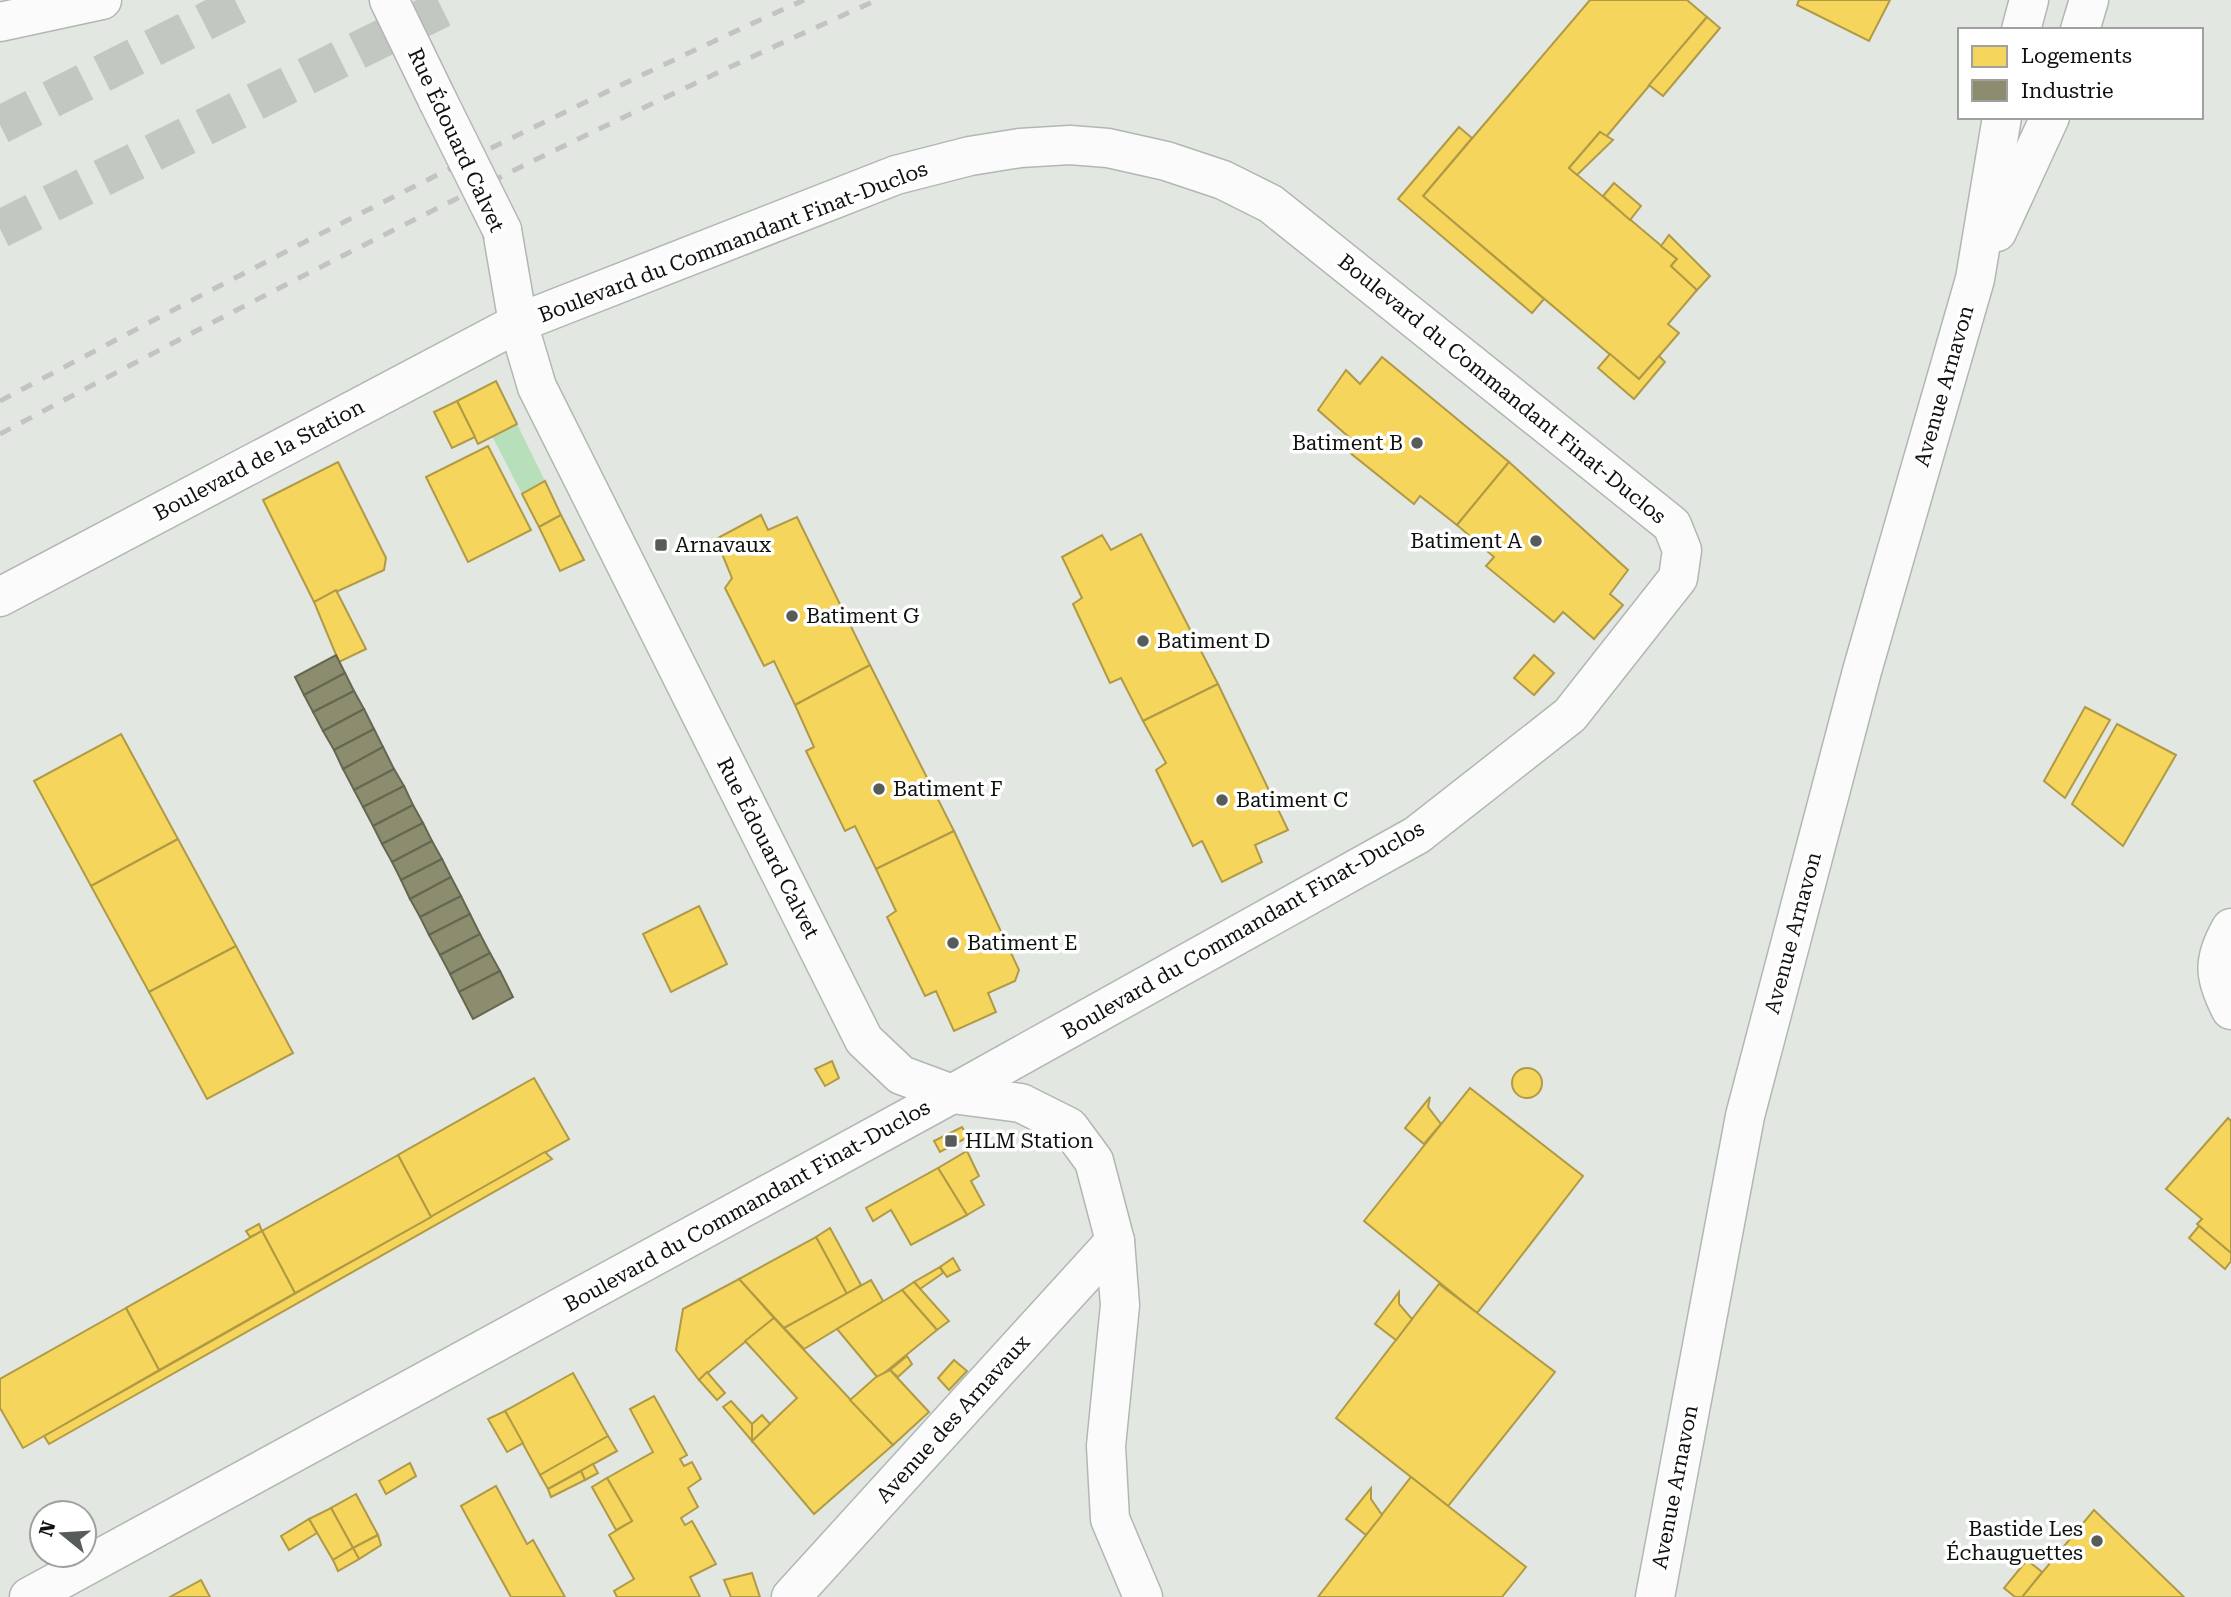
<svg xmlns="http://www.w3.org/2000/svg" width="2231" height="1597" font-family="'Roboto Serif',serif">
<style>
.water{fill:#b7dfb9}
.homes{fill:#f6d55c;stroke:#b09a45;stroke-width:2}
.industry{fill:#8c8c6e;stroke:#666751;stroke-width:2}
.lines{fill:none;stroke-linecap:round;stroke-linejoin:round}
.highway-tunnel{stroke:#c2c7c2;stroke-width:38;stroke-dasharray:38 19;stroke-linecap:butt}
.street-casing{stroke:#b2b7b3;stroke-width:41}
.secondary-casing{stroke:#b2b7b3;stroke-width:41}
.street{stroke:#fbfbfb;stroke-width:38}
.secondary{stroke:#fbfbfb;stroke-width:38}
.rail{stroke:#c2c3c2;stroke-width:5;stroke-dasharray:12 12;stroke-linecap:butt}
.street-bridge-casing{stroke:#b2b7b3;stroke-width:41;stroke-linecap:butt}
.street-bridge{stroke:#fbfbfb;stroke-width:38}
.poi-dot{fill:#585c58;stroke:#fff;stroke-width:2.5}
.labels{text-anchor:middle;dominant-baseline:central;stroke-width:7;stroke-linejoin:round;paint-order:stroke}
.street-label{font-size:21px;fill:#0e110e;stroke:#fff}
.poi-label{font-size:21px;fill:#0e110e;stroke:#fff;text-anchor:start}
</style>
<rect width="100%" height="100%" fill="#e2e7e2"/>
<path class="water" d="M 517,424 L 545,481 L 522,494 L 492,436 Z"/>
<g class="homes">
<path d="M 1590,0 L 1687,0 L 1707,17 L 1606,137 L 1600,132 L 1569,168 L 1677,259 L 1671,266 L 1697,290 L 1668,324 L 1679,333 L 1639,379 L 1423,196 Z"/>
<path d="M 1799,0 L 1890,0 L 1869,41 L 1797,5 Z"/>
<path d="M 1707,17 L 1720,28 L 1663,96 L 1649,85 Z"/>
<path d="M 1459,127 L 1472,138 L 1423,196 L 1544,299 L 1532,313 L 1398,199 Z"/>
<path d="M 1600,132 L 1613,140 L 1577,175 L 1569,168 Z"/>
<path d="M 1614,183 L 1641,206 L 1630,220 L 1603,196 Z"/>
<path d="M 1669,235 L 1710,276 L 1697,290 L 1671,266 L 1677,259 L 1661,246 Z"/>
<path d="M 1610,354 L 1639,379 L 1659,356 L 1665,362 L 1634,399 L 1598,368 Z"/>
<path d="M 1382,357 L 1509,462 L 1457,525 L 1420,496 L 1414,504 L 1344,448 L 1351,439 L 1318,410 L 1346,370 L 1360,384 Z"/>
<path d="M 496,381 L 517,424 L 478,444 L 457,401 Z"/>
<path d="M 457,401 L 475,437 L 452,448 L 434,412 Z"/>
<path d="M 488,446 L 531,530 L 468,562 L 426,477 Z"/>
<path d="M 338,462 L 386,558 L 384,570 L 314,602 L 263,500 Z"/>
<path d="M 1509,462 L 1628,570 L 1610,594 L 1623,605 L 1594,639 L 1563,612 L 1554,622 L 1486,566 L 1494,557 L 1457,525 Z"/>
<path d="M 545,481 L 561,515 L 539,527 L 522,494 Z"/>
<path d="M 561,515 L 584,560 L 560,571 L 539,527 Z"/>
<path d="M 761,515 L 768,530 L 797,517 L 870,665 L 795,705 L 774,661 L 764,666 L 725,588 L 732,578 L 716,539 Z"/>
<path d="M 1141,534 L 1218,684 L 1143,721 L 1121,678 L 1110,683 L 1073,604 L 1082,598 L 1062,557 L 1102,535 L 1111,550 Z"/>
<path d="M 336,590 L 366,649 L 339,662 L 314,602 Z"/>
<path d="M 1534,655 L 1554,673 L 1534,695 L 1514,678 Z"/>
<path d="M 870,665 L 954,831 L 876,869 L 855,826 L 845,831 L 806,751 L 814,747 L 795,705 Z"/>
<path d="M 1218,684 L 1288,830 L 1255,845 L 1262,862 L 1222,882 L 1202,841 L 1193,846 L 1156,770 L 1166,763 L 1143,721 Z"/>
<path d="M 2085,707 L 2110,720 L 2065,798 L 2044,781 Z"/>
<path d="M 2117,724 L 2176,755 L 2123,846 L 2072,804 Z"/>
<path d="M 121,734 L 178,839 L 91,886 L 34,781 Z"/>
<path d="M 954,831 L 1019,970 L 1015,981 L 988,993 L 996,1012 L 954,1031 L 936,991 L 925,996 L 887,917 L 896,911 L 876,869 Z"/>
<path d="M 178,839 L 236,946 L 149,992 L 91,886 Z"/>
<path d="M 699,906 L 727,964 L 671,992 L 643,934 Z"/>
<path d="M 236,946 L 293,1053 L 207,1099 L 149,992 Z"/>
<path d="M 832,1061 L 839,1078 L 825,1086 L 815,1069 Z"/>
<circle cx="1527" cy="1083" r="15"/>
<path d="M 534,1078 L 569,1139 L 431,1217 L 398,1155 Z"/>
<path d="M 1470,1088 L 1583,1176 L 1477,1313 L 1364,1221 Z"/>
<path d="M 1430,1097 L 1428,1107 L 1441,1124 L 1424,1144 L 1405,1128 Z"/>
<path d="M 2228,1118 L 2231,1121 L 2231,1253 L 2197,1224 L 2202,1219 L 2166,1189 Z"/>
<path d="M 962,1127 L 968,1137 L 940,1152 L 934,1141 Z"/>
<path d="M 967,1151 L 979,1176 L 971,1181 L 984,1205 L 967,1215 L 938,1168 Z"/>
<path d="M 545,1152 L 552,1159 L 49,1444 L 44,1436 Z"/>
<path d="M 398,1155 L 431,1217 L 295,1293 L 262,1231 Z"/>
<path d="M 938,1168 L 967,1215 L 911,1245 L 891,1210 L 873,1221 L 866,1208 Z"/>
<path d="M 259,1224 L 262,1231 L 250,1237 L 246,1231 Z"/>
<path d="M 2199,1226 L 2231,1253 L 2231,1261 L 2225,1269 L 2189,1238 Z"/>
<path d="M 830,1228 L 861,1285 L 847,1294 L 816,1237 Z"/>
<path d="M 262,1231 L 295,1293 L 159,1370 L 126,1308 Z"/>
<path d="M 816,1237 L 847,1294 L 784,1328 L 739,1279 Z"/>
<path d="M 953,1258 L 960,1270 L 947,1277 L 940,1267 Z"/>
<path d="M 940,1267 L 943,1273 L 920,1289 L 914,1282 Z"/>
<path d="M 739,1279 L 774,1318 L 699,1380 L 676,1350 L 683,1309 Z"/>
<path d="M 871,1280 L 883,1301 L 804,1349 L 784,1328 Z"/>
<path d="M 914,1282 L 949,1321 L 937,1330 L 902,1290 Z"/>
<path d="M 1439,1284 L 1555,1372 L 1448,1506 L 1336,1418 Z"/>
<path d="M 902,1290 L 937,1330 L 878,1378 L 837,1329 Z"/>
<path d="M 1399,1292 L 1399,1304 L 1412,1319 L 1396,1340 L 1375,1324 Z"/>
<path d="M 126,1308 L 159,1370 L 23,1448 L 0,1408 L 0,1379 Z"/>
<path d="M 774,1318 L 893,1445 L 814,1514 L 752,1441 L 797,1398 L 745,1341 Z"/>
<path d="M 907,1356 L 912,1364 L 898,1377 L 890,1370 Z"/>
<path d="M 954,1360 L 967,1371 L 949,1390 L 938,1378 Z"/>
<path d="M 890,1370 L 929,1412 L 893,1445 L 850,1400 L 876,1377 Z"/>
<path d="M 707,1372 L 725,1393 L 717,1400 L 699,1380 Z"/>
<path d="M 573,1373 L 608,1436 L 540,1475 L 505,1411 Z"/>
<path d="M 654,1396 L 687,1455 L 680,1459 L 684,1466 L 692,1462 L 701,1479 L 688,1488 L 698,1507 L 681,1518 L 685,1525 L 692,1521 L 716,1564 L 690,1577 L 700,1597 L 617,1597 L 614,1591 L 634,1579 L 609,1535 L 632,1521 L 607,1478 L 653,1452 L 630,1409 Z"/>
<path d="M 731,1401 L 752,1424 L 752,1441 L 723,1407 Z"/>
<path d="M 505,1411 L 523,1443 L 507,1452 L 488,1419 Z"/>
<path d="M 762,1415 L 770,1424 L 752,1441 L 752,1424 Z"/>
<path d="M 608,1436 L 617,1451 L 548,1489 L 540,1475 Z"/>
<path d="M 410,1463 L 416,1476 L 386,1494 L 379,1481 Z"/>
<path d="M 593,1464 L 598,1473 L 585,1480 L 581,1471 Z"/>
<path d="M 581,1471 L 585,1480 L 551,1497 L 548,1489 Z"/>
<path d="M 1411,1477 L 1526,1567 L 1502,1597 L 1318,1597 Z"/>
<path d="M 607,1478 L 632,1521 L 616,1530 L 592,1487 Z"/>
<path d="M 496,1486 L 527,1544 L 533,1540 L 565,1597 L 511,1597 L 461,1506 Z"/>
<path d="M 1371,1488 L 1371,1499 L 1382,1515 L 1366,1535 L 1346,1519 Z"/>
<path d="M 356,1494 L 378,1535 L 353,1548 L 331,1508 Z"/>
<path d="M 331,1508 L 353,1548 L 333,1560 L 309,1519 Z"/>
<path d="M 2094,1510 L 2184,1597 L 2022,1597 Z"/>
<path d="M 309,1519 L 317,1533 L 289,1550 L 281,1536 Z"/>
<path d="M 378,1535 L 381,1545 L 359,1559 L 353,1548 Z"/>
<path d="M 353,1548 L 359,1559 L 338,1571 L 333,1560 Z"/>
<path d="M 2027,1560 L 2042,1572 L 2022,1597 L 2015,1597 L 2004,1588 Z"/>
<path d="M 752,1573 L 760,1597 L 731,1597 L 724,1580 Z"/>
<path d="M 201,1580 L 210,1597 L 170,1597 L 179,1592 Z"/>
</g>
<g class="industry">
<path d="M 336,655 L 345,673 L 304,695 L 295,677 Z"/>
<path d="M 345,673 L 354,691 L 313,712 L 304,695 Z"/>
<path d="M 354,691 L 364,709 L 323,731 L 313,712 Z"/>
<path d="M 364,709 L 374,729 L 334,750 L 323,731 Z"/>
<path d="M 374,729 L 383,747 L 343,769 L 334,750 Z"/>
<path d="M 383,747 L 394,769 L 354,790 L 343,769 Z"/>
<path d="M 394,769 L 404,786 L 363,807 L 354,790 Z"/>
<path d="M 404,786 L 413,805 L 373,826 L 363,807 Z"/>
<path d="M 413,805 L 423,823 L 382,844 L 373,826 Z"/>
<path d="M 423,823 L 432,841 L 392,862 L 382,844 Z"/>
<path d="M 432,841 L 442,859 L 401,880 L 392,862 Z"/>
<path d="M 442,859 L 451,877 L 410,899 L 401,880 Z"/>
<path d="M 451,877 L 461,896 L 420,917 L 410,899 Z"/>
<path d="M 461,896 L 470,914 L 429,935 L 420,917 Z"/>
<path d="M 470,914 L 480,934 L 440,955 L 429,935 Z"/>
<path d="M 480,934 L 490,953 L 450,974 L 440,955 Z"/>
<path d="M 490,953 L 500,971 L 459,992 L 450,974 Z"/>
<path d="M 500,971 L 513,997 L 473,1019 L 459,992 Z"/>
</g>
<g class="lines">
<g class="highway-tunnel">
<path d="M 0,125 L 248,0"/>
<path d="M 0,229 L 459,0"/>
</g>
<g class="street-casing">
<g id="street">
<path d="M 389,0 L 438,101"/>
<path d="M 502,230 L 518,323 L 537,387 L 864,1040 L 901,1075 L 952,1094 L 1021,1103 L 1069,1127 L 1094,1161 L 1115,1241 L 1120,1305 L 1106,1446 L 1110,1519 L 1143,1597"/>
<path d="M 0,597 L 518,323 L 896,175 L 970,156 L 1020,148 L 1070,145 L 1108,148 L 1166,161 L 1223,180 L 1271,204 L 1672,525 L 1682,550 L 1678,578 L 1570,715 L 1417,835 L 952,1094 L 29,1597"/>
<path d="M 2231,928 C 2212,961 2214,977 2231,1010"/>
<path d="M 791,1597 L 1115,1241"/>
</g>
</g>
<g class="secondary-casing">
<g id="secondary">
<path d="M 0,22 L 102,0"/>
<path d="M 2021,30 L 2029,0"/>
<path d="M 2080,30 L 2089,0"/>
<path d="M 1997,232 L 2050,117"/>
<path d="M 1655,1597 L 1745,1116 L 1862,671 L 1975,279 L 2002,117"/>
</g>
</g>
<use href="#street" class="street"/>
<use href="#secondary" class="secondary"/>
<g class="rail">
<path d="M 0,401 C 265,261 531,123 804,0"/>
<path d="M 0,434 C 288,281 579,133 877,0"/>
</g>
<g class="street-bridge-casing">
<path id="street-bridge" d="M 438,101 L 502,230"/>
</g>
<use href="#street-bridge" class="street-bridge"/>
</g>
<g class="poi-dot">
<circle cx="1417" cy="443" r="7"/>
<circle cx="1536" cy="541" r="7"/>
<rect x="654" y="538" width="14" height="14" rx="3.5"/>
<circle cx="792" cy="616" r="7"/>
<circle cx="1143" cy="641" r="7"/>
<circle cx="879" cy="789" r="7"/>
<circle cx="1222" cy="800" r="7"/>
<circle cx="953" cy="943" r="7"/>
<rect x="944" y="1134" width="14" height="14" rx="3.5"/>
<circle cx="2097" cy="1541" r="7"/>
</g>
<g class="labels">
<g class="street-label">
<text transform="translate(456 140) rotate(65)">Rue Édouard Calvet</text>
<text transform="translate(733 242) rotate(-21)">Boulevard du Commandant Finat-Duclos</text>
<text transform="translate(1944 386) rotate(-74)">Avenue Arnavon</text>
<text transform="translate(1502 389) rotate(39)">Boulevard du Commandant Finat-Duclos</text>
<text transform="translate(259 460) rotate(-28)">Boulevard de la Station</text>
<text transform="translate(768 848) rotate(63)">Rue Édouard Calvet</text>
<text transform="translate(1243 930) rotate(-30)">Boulevard du Commandant Finat-Duclos</text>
<text transform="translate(1793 933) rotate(-75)">Avenue Arnavon</text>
<text transform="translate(747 1206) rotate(-29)">Boulevard du Commandant Finat-Duclos</text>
<text transform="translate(953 1419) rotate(-48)">Avenue des Arnavaux</text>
<text transform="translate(1675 1487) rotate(-79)">Avenue Arnavon</text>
</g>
<g class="poi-label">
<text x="1403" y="443" text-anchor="end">Batiment B</text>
<text x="1522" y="541" text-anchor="end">Batiment A</text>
<text x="675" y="545">Arnavaux</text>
<text x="806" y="616">Batiment G</text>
<text x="1157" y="641">Batiment D</text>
<text x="893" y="789">Batiment F</text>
<text x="1236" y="800">Batiment C</text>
<text x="967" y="943">Batiment E</text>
<text x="965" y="1141">HLM Station</text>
<text x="2083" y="1529" text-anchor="end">Bastide Les<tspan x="2083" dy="24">Échauguettes</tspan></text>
</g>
</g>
<rect x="1958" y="28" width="245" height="91" fill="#ffffff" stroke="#9fa09f" stroke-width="2"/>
<rect x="1972" y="46" width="35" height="21" fill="#f6d55c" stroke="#9fa09f" stroke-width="2"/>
<text x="2021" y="63" font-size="21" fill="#0e110e">Logements</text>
<rect x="1972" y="80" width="35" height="21" fill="#8c8c6e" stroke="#9fa09f" stroke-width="2"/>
<text x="2021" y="98" font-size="21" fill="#0e110e">Industrie</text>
<g transform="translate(63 1534) rotate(288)"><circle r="33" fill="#ffffff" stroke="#9fa09f" stroke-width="2"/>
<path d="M0-5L12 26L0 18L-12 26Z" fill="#585c58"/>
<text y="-10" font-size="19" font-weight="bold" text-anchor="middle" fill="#0e110e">N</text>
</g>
</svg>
